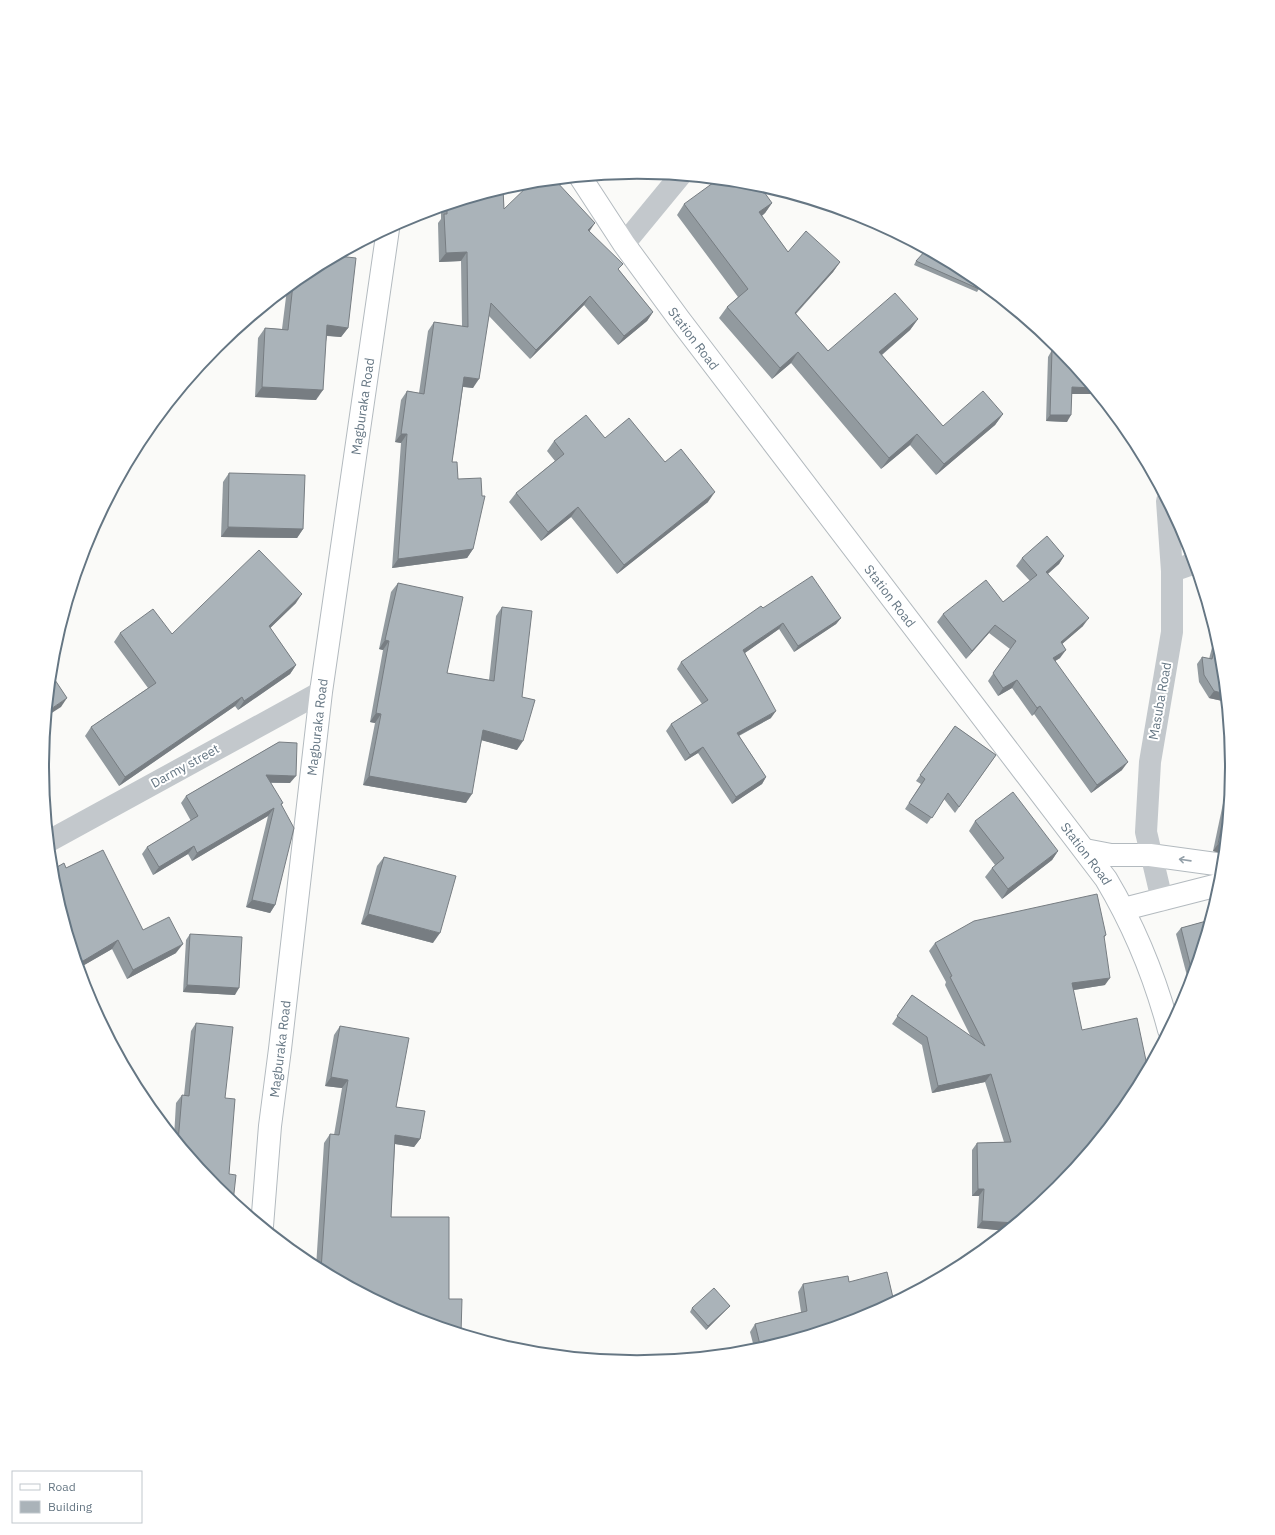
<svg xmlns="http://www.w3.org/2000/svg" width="1275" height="1535" font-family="'IBM Plex Sans',sans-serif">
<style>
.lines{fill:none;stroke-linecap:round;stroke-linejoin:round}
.secondary-casing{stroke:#b3babf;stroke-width:24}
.street{stroke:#c3c8cc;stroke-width:22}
.secondary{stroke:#fff;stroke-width:22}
.wall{fill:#929a9f}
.shaded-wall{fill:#777d82}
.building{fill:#aab3b9;stroke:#777d82}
.oneway{stroke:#939fa8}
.labels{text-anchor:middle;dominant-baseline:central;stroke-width:4;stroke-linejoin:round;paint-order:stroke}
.street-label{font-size:13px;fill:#657683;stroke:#fff}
.rim{fill:none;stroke:#657683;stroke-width:2}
</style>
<rect width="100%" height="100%" fill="#fafaf8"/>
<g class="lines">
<g class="secondary-casing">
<g id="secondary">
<path id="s1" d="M 581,178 L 624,244 L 679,319 L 1106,879 C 1134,926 1155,977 1169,1030"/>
<path d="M 1085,850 L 1111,855 L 1150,855 L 1223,865"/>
<path d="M 1124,909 L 1222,884"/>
<path id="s2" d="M 262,1226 L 270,1126 L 280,1049 L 321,692 L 388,229"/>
</g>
</g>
<g class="street">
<path d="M 624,244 L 680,176"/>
<path d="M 1172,571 L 1195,563"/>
<path d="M 49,841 L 321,692"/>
<path d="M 1162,900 L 1146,832 L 1150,762 L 1172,632 L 1172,571 L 1167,501"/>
</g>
<use href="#secondary" class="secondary"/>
</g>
<g class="wall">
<path d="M 503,189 L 504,209 L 590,232 L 619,270 L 653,312 L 647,321 L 618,345 L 584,305 L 530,359 L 489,316 L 473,388 L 463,387 L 452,462 L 458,479 L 473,549 L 467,558 L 392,568 L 401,443 L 395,442 L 401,400 L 407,391 L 419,393 L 428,331 L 434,322 L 462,326 L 461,261 L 439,262 L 438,223 L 441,219 L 441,208 Z"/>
<path d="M 772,203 L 765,213 L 762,216 L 788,252 L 840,262 L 833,272 L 796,314 L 828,351 L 918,319 L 910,330 L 882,355 L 943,426 L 1003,414 L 995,425 L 936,475 L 910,445 L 881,469 L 791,363 L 772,379 L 719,318 L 727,307 L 738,297 L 677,215 L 684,204 Z"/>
<path d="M 916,261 L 982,284 L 977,292 L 914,265 Z"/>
<path d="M 307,272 L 348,328 L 341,337 L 327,336 L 316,400 L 255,397 L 258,338 L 265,328 L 282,329 L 287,289 Z"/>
<path d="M 1052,350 L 1062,351 L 1098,394 L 1072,394 L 1067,422 L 1046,421 L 1048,357 Z"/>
<path d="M 605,438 L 665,462 L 708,502 L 617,574 L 571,517 L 541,541 L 509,502 L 516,493 L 555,461 L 547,451 L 554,441 Z"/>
<path d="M 229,473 L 303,529 L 297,538 L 221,537 L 223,482 Z"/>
<path d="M 1064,556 L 1059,564 L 1048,574 L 1083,626 L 1062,644 L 1060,658 L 1055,661 L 1122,770 L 1091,793 L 1034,714 L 1032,716 L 1012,688 L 998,696 L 988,681 L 1010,649 L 989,633 L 966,659 L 937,622 L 943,614 L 1003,602 L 1030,581 L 1016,566 L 1022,558 Z"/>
<path d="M 398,583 L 447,673 L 489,680 L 496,616 L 502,607 L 522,697 L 517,750 L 482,740 L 466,803 L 363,785 L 375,723 L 370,722 L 383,650 L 379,649 L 391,592 Z"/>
<path d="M 296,603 L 270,628 L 296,665 L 290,674 L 238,710 L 235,706 L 119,786 L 85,736 L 91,727 L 148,688 L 114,642 L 120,633 L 172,634 Z"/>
<path d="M 763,608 L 841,618 L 836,624 L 794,652 L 779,629 L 745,653 L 771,718 L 739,736 L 766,777 L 762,784 L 732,804 L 698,753 L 685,761 L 666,731 L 671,724 L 702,704 L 677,669 L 681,662 Z"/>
<path d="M 1216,632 L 1222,652 L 1227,702 L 1209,698 L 1199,682 L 1197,664 L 1202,657 L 1209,659 Z"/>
<path d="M 955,726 L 996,755 L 955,813 L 944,799 L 927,824 L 905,809 L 921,784 L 916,781 Z"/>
<path d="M 279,742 L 290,783 L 271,783 L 282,804 L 275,905 L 270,913 L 246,907 L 268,816 L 192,861 L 188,854 L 153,875 L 142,854 L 147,847 L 191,821 L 181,803 L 186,796 Z"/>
<path d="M 1230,787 L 1224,854 L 1213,851 L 1225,794 Z"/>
<path d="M 975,821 L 1058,851 L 1052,860 L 1002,899 L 985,877 L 992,868 L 995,865 L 969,831 Z"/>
<path d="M 384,857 L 433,943 L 361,924 L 377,866 Z"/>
<path d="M 66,868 L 143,930 L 176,953 L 127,979 L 112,949 L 79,968 L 53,883 Z"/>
<path d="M 1210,920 L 1190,987 L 1176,934 L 1181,928 Z"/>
<path d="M 190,934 L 235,995 L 183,992 L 186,940 Z"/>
<path d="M 1106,935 L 1104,938 L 1105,985 L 1074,990 L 1058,1189 L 1007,1231 L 977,1228 L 979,1196 L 972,1196 L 972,1150 L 977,1143 L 1004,1142 L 985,1082 L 932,1093 L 922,1045 L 892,1024 L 912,995 L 971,1037 L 945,985 L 946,982 L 929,951 L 935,943 Z"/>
<path d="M 196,1023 L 225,1098 L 229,1174 L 216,1188 L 174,1137 L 176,1103 L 182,1095 L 184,1095 L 191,1031 Z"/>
<path d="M 340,1026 L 396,1107 L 420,1139 L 414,1147 L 395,1144 L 391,1217 L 449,1299 L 409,1318 L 316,1267 L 324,1143 L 330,1134 L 334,1135 L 342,1088 L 325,1086 L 334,1035 Z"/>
<path d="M 849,1282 L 865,1318 L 755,1351 L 750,1332 L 755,1324 L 801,1312 L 798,1292 L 803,1284 Z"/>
<path d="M 730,1306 L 706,1330 L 690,1312 L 692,1308 Z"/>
</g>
<g class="shaded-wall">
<path d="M 772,203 L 765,213 L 752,223 L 759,212 Z"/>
<path d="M 595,223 L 589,232 L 588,230 Z"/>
<path d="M 467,252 L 461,261 L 439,262 L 446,253 Z"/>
<path d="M 840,262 L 833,272 L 787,323 L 795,313 Z"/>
<path d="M 590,296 L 584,305 L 530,359 L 536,350 Z"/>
<path d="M 653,312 L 647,321 L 618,345 L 624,336 Z"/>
<path d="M 918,319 L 910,330 L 872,363 L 879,352 Z"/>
<path d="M 327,325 L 348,328 L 341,337 L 320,335 Z"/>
<path d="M 798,352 L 791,363 L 772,379 L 780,368 Z"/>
<path d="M 464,377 L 479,379 L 473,388 L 458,386 Z"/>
<path d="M 262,387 L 323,390 L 316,400 L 255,397 Z"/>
<path d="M 1072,387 L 1092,388 L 1098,394 L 1068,394 Z"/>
<path d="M 1003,414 L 995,425 L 936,475 L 944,464 Z"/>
<path d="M 1050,415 L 1071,415 L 1067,422 L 1046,421 Z"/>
<path d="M 401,434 L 407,434 L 401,443 L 395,442 Z"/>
<path d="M 917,434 L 910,445 L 881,469 L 889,458 Z"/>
<path d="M 715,492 L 708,502 L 617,574 L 624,565 Z"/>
<path d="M 578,507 L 571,517 L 541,541 L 548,532 Z"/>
<path d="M 228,527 L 303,529 L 297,538 L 221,537 Z"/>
<path d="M 473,549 L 467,558 L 392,568 L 398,559 Z"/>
<path d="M 1064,556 L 1059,564 L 1040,580 L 1046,572 Z"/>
<path d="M 302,594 L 296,603 L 263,635 L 269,626 Z"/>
<path d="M 841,618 L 836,624 L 794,652 L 798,646 Z"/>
<path d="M 1089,618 L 1083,626 L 1055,650 L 1061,642 Z"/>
<path d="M 783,623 L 779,629 L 739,657 L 743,650 Z"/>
<path d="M 995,625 L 989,633 L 966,659 L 972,651 Z"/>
<path d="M 385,640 L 389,641 L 383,650 L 379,649 Z"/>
<path d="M 1066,650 L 1060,658 L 1047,666 L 1053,658 Z"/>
<path d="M 296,665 L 290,674 L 238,710 L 244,701 Z"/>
<path d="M 1017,680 L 1012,688 L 998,696 L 1003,688 Z"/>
<path d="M 1214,691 L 1226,694 L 1227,702 L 1209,698 Z"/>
<path d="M 242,697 L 235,706 L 119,786 L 125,777 Z"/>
<path d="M 67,698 L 61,707 L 47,716 L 48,711 Z"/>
<path d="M 1040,706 L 1034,714 L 1032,716 L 1037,708 Z"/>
<path d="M 776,711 L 771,718 L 732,739 L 737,733 Z"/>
<path d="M 376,713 L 381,714 L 375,723 L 370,722 Z"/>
<path d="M 483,730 L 523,741 L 517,750 L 477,739 Z"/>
<path d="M 703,747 L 698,753 L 685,761 L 690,755 Z"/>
<path d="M 1128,762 L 1122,770 L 1091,793 L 1097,785 Z"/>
<path d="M 266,775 L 296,776 L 290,783 L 261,782 Z"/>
<path d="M 369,776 L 472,794 L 466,803 L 363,785 Z"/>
<path d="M 766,777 L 762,784 L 732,804 L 736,797 Z"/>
<path d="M 274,808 L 268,816 L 192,861 L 197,853 Z"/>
<path d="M 1218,844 L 1225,846 L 1224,854 L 1213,851 Z"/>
<path d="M 194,846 L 188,854 L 153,875 L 159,867 Z"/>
<path d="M 1058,851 L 1052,860 L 1002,899 L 1008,889 Z"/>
<path d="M 252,900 L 275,905 L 270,913 L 246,907 Z"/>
<path d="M 368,914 L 440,933 L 433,943 L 361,924 Z"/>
<path d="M 118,940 L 112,949 L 79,968 L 78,964 Z"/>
<path d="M 183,944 L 176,953 L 127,979 L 133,970 Z"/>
<path d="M 1110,978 L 1105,985 L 1067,991 L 1072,983 Z"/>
<path d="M 187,985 L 239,988 L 235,995 L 183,992 Z"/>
<path d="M 991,1074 L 985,1082 L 932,1093 L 938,1086 Z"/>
<path d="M 331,1077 L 348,1080 L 342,1088 L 325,1086 Z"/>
<path d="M 395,1135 L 420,1139 L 414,1147 L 389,1143 Z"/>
<path d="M 978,1189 L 984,1189 L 979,1196 L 972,1196 Z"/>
<path d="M 982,1221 L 1016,1223 L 1007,1231 L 977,1228 Z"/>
<path d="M 730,1306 L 706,1330 L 708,1326 Z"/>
</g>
<g class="building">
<path d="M 555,180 L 595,223 L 588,230 L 623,264 L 618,269 L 653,312 L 624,336 L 590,296 L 536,350 L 491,303 L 479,379 L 464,377 L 452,462 L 457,462 L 458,479 L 481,478 L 482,496 L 485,496 L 473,549 L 398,559 L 407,434 L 401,434 L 407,391 L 424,394 L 434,322 L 468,327 L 467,252 L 446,253 L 444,214 L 447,214 L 447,206 L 503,189 L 504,209 L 532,182 Z"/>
<path d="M 717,180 L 754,183 L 759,185 L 772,203 L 759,212 L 788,252 L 806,231 L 840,262 L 795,313 L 828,351 L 895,293 L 918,319 L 879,352 L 943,426 L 983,391 L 1003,414 L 944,464 L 917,434 L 889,458 L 798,352 L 780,368 L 727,307 L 748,289 L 684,204 Z"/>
<path d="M 926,250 L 969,272 L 982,284 L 979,289 L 916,261 Z"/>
<path d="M 338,256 L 356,258 L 348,328 L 327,325 L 323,390 L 262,387 L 265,328 L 288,330 L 293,284 L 307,272 Z"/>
<path d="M 1052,350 L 1062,351 L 1092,388 L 1072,387 L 1071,415 L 1050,415 Z"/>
<path d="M 586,415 L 605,438 L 629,418 L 665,462 L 681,449 L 715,492 L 624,565 L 578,507 L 548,532 L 516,493 L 564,454 L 554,441 Z"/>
<path d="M 229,473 L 305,475 L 303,529 L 228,527 Z"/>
<path d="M 1047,536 L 1064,556 L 1046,572 L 1089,618 L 1061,642 L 1066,650 L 1053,658 L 1128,762 L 1097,785 L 1040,706 L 1037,708 L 1017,680 L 1003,688 L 993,673 L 1016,641 L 995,625 L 972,651 L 943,614 L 986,580 L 1003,602 L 1037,575 L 1022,558 Z"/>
<path d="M 259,550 L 302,594 L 269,626 L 296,665 L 244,701 L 242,697 L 125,777 L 91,727 L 156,683 L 120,633 L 153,609 L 172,634 Z"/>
<path d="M 812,576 L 841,618 L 798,646 L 783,623 L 743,650 L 776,711 L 737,733 L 766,777 L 736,797 L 703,747 L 690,755 L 671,724 L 708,700 L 681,662 L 761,606 L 763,608 Z"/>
<path d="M 398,583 L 463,597 L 447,673 L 494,681 L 502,607 L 532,611 L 522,697 L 535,700 L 523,741 L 483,730 L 472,794 L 369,776 L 381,714 L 376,713 L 389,641 L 385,640 Z"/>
<path d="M 1217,638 L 1222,652 L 1226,694 L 1214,691 L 1204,675 L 1202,657 L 1212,659 Z"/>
<path d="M 51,674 L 67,698 L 48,711 Z"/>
<path d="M 955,726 L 996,755 L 959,807 L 948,793 L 932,818 L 909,803 L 925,779 L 920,775 Z"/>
<path d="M 279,742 L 297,743 L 296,776 L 266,775 L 283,803 L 281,804 L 294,828 L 275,905 L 252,900 L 274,808 L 197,853 L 194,846 L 159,867 L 147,847 L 198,816 L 186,796 Z"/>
<path d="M 1230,787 L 1231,787 L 1225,846 L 1218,844 Z"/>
<path d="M 1013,792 L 1058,851 L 1008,889 L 992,868 L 1004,858 L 975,821 Z"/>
<path d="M 103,850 L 143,930 L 169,917 L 183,944 L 133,970 L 118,940 L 78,964 L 53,883 L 52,870 L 64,863 L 66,868 Z"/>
<path d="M 384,857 L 456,876 L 440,933 L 368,914 Z"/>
<path d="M 1097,894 L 1106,935 L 1104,936 L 1110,978 L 1072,983 L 1082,1030 L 1137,1018 L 1148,1070 L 1133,1099 L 1058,1189 L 1016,1223 L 982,1221 L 984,1189 L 978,1189 L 977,1143 L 1011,1142 L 991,1074 L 938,1086 L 927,1037 L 897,1016 L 912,995 L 985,1046 L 950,977 L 952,976 L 935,943 L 974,921 Z"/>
<path d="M 1210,920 L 1193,976 L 1181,928 Z"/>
<path d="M 190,934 L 242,937 L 239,988 L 187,985 Z"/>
<path d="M 196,1023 L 233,1027 L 225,1098 L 235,1099 L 229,1174 L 236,1175 L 233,1202 L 216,1188 L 178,1142 L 182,1095 L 189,1096 Z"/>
<path d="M 340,1026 L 409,1038 L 396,1107 L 425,1111 L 420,1139 L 395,1135 L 391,1217 L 449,1217 L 449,1299 L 462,1299 L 461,1333 L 409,1318 L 321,1270 L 330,1134 L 339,1135 L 348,1080 L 331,1077 Z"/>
<path d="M 887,1272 L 894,1302 L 865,1318 L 761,1349 L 755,1324 L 807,1311 L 803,1284 L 848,1276 L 849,1282 Z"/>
<path d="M 714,1288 L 730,1306 L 708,1326 L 692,1308 Z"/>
</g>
<defs><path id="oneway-shaft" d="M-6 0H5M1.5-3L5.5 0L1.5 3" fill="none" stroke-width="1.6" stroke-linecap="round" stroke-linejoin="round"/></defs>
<use class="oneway" href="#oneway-shaft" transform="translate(1185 860) rotate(-172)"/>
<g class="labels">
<g class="street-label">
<text stroke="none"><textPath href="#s1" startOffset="196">Station Road</textPath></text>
<text stroke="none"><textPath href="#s2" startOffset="826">Magburaka Road</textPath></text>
<text stroke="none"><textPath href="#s1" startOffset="520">Station Road</textPath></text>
<text transform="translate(1160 701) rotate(-80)">Masuba Road</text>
<text stroke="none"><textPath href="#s2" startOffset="502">Magburaka Road</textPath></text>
<text transform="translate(185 766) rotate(-29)">Darmy street</text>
<text stroke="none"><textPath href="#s1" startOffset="844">Station Road</textPath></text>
<text stroke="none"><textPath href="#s2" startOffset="178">Magburaka Road</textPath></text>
</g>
</g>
<path d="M0 0H1275V1535H0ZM49 767a588 588 0 1 1 1176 0a588 588 0 1 1-1176 0Z" fill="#fff" fill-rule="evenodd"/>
<path class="rim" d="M49 767a588 588 0 1 1 1176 0a588 588 0 1 1-1176 0Z"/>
<rect x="12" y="1471" width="130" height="52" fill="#ffffff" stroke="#c1c8cd"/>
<rect x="20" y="1484" width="20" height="6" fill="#ffffff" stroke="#c1c8cd"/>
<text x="48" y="1491" font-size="12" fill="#657683">Road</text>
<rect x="20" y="1501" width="20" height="12" fill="#aab3b9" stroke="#c1c8cd"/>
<text x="48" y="1511" font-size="12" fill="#657683">Building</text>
</svg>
